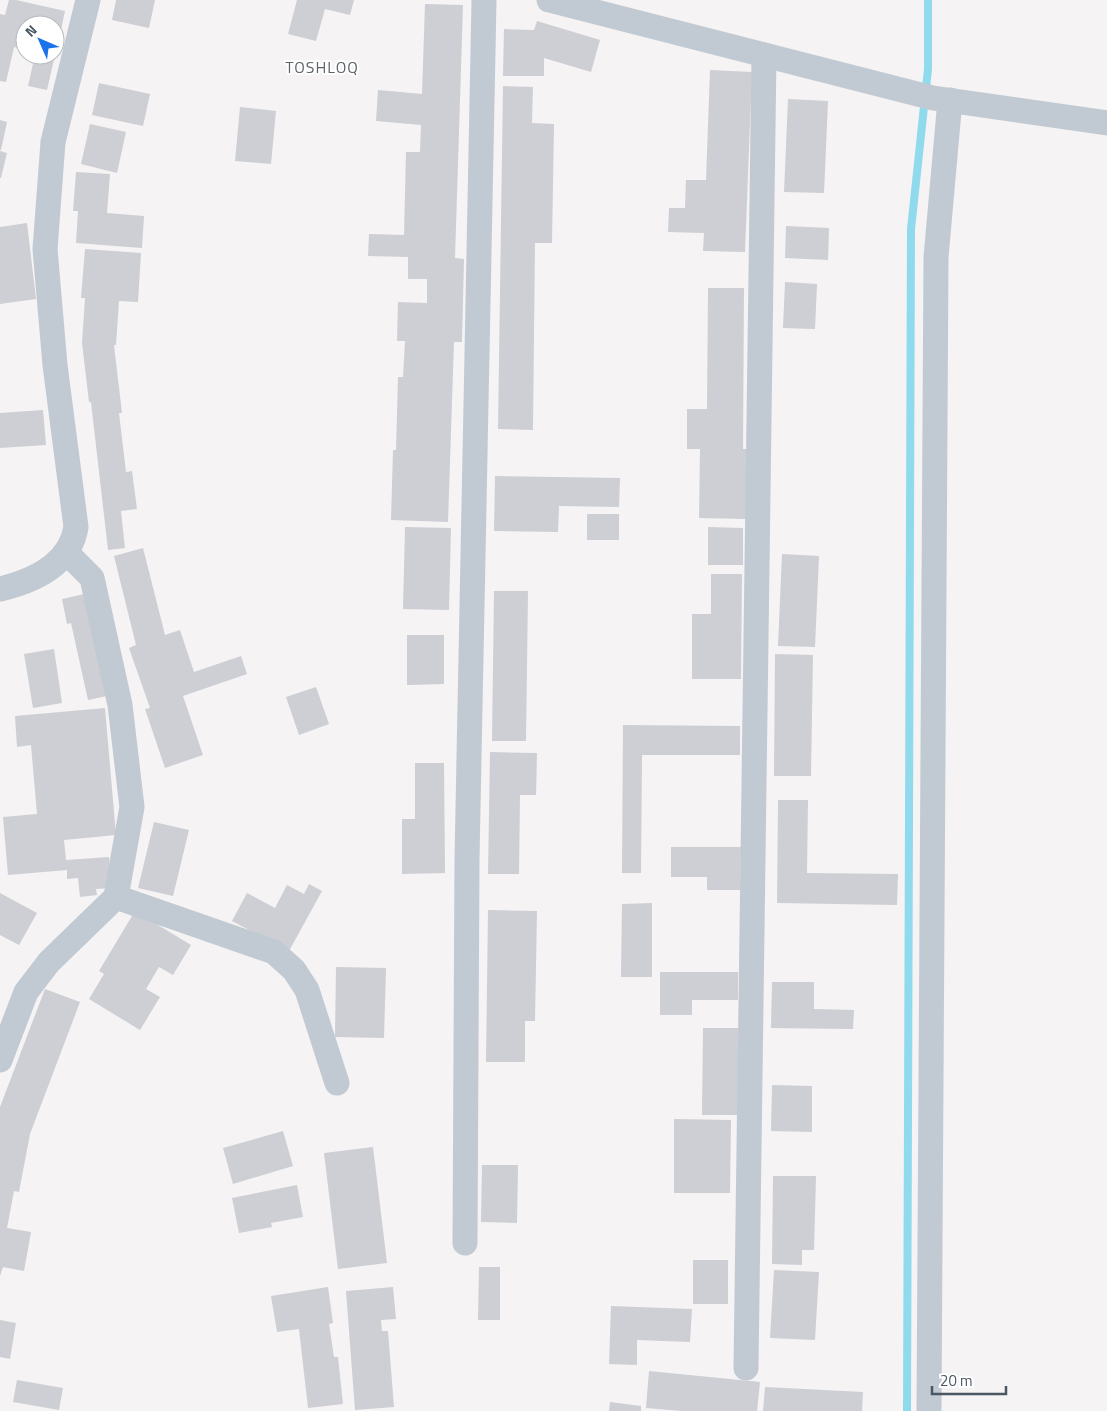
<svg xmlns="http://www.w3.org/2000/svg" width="1107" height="1411" font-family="'Titillium Web',sans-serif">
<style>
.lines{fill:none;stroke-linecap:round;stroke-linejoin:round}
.stream{stroke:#90daee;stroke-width:8}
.building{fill:#cdcfd5}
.minor{stroke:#c1cad2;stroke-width:25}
.labels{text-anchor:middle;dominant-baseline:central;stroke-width:4;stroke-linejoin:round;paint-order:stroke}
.quarter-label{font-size:16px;letter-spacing:1px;fill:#5f6368;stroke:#fff}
</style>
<rect width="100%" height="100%" fill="#f5f3f3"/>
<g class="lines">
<path class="stream" d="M 907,1411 L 911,229 L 928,69 L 928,0"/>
</g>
<g class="building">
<path d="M 9,0 L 16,0 L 65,11 L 56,53 L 55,25 L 25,25 L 25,50 L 14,47 L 6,82 L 0,81 L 0,14 L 5,15 Z"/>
<path d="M 116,0 L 155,0 L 149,28 L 112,20 Z"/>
<path d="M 297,0 L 354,0 L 350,15 L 325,9 L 316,41 L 288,34 Z"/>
<path d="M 425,4 L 463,5 L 455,258 L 464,259 L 462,342 L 454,342 L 448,522 L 391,520 L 393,450 L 396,450 L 398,377 L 403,377 L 405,341 L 397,341 L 398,302 L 427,303 L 427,279 L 408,279 L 408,257 L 368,256 L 369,234 L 404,235 L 406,152 L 420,152 L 421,125 L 376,121 L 378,90 L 422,94 Z"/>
<path d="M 537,21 L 600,40 L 591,72 L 544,58 L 544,76 L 503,76 L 504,29 L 534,30 Z"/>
<path d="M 35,55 L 55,55 L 47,90 L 28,86 Z"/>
<path d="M 710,70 L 752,72 L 745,252 L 703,251 L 704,233 L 668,232 L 669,208 L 685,208 L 686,180 L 706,180 Z"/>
<path d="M 99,83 L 150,94 L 143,126 L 92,115 Z"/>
<path d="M 503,86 L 533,87 L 532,123 L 554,124 L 552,243 L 535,243 L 533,430 L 498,429 Z"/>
<path d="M 788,99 L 828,101 L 824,193 L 784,192 Z"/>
<path d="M 240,107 L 276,111 L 271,164 L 235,161 Z"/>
<path d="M 0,120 L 7,122 L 1,150 L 0,150 Z"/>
<path d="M 90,124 L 126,132 L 117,173 L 81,164 Z"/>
<path d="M 0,151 L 7,153 L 1,178 L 0,178 Z"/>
<path d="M 76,172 L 110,174 L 107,213 L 144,216 L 142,248 L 76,243 L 78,211 L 73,211 Z"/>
<path d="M 27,223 L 36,299 L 0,304 L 0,227 Z"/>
<path d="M 786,226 L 829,228 L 828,260 L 785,258 Z"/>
<path d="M 85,249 L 141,253 L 138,302 L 119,301 L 116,345 L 114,345 L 122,413 L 119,413 L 126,472 L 132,471 L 137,509 L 121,511 L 125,548 L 108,550 L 91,402 L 89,402 L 82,343 L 85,298 L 81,298 Z"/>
<path d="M 785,282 L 817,284 L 815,329 L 783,328 Z"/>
<path d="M 708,288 L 744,288 L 743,449 L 746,449 L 746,519 L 699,518 L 700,449 L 687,449 L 687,409 L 707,409 Z"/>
<path d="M 43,410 L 46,445 L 0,448 L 0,413 Z"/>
<path d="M 495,476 L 620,478 L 619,507 L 559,506 L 558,532 L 494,531 Z"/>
<rect x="587" y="514" width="32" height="26"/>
<path d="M 405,527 L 451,528 L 449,610 L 403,609 Z"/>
<path d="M 708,527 L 743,528 L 743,565 L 708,565 Z"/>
<path d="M 143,548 L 165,635 L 180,630 L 194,672 L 241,656 L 247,674 L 183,696 L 203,755 L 165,768 L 145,709 L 150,708 L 129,648 L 136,645 L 114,556 Z"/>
<path d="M 782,554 L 819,556 L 815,647 L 778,646 Z"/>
<path d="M 711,574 L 742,574 L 741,679 L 692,679 L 692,614 L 711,614 Z"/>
<path d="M 494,591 L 528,591 L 526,741 L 492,741 Z"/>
<path d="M 84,594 L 107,696 L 88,700 L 71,623 L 67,624 L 62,599 Z"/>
<path d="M 407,635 L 444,635 L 444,684 L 407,685 Z"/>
<path d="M 54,649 L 62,703 L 33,708 L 24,654 Z"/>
<path d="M 775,654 L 813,655 L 811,776 L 774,776 Z"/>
<path d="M 316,687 L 329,724 L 299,735 L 286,697 Z"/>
<path d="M 105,708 L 116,835 L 64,840 L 66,860 L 109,857 L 111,888 L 96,889 L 97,895 L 80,897 L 78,878 L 67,879 L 67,870 L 8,875 L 3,817 L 37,814 L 31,745 L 17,747 L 15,716 Z"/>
<path d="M 623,725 L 740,726 L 740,755 L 642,755 L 641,873 L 622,873 Z"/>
<path d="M 490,752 L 537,753 L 536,795 L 520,795 L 519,874 L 488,874 Z"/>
<path d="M 415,763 L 444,763 L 445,873 L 402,874 L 402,819 L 415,819 Z"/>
<path d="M 778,800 L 808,800 L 807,873 L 898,874 L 897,905 L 777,903 Z"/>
<path d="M 154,822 L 189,830 L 173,896 L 138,888 Z"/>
<path d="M 671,847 L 741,847 L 740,890 L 707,890 L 707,877 L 671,877 Z"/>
<path d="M 309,884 L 322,891 L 289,951 L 232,921 L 247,893 L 275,908 L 287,885 L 304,894 Z"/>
<path d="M 0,893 L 37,913 L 19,945 L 0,935 Z"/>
<path d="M 652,903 L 652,977 L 621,977 L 622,904 Z"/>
<path d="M 488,910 L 537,911 L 535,1021 L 525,1021 L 525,1062 L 486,1062 Z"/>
<path d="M 135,911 L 191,945 L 173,975 L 159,967 L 146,989 L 160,997 L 140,1030 L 89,999 L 104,974 L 99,971 Z"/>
<path d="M 336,967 L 386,968 L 384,1038 L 335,1037 Z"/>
<path d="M 660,972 L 738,972 L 738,1000 L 692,1000 L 692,1015 L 660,1015 Z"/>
<path d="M 772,982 L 814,982 L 814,1009 L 854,1010 L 853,1029 L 771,1028 Z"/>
<path d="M 45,989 L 80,1002 L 30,1134 L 19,1192 L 14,1191 L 7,1228 L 31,1232 L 24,1271 L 3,1267 L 0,1276 L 0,1107 Z"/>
<path d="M 703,1028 L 738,1028 L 738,1115 L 702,1115 Z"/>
<path d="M 772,1085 L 812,1086 L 812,1132 L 771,1131 Z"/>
<path d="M 674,1119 L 731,1120 L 730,1193 L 674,1193 Z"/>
<path d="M 283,1131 L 293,1166 L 233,1184 L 223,1148 Z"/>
<path d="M 373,1147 L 387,1263 L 338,1269 L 324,1153 Z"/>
<path d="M 482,1165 L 518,1165 L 517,1223 L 481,1222 Z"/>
<path d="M 773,1176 L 816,1176 L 814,1250 L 802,1250 L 802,1265 L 772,1264 Z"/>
<path d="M 297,1185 L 303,1217 L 271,1223 L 272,1227 L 239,1233 L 232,1198 Z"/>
<rect x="693" y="1260" width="35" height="44"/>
<path d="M 479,1267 L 500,1267 L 500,1320 L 478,1320 Z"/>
<path d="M 774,1270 L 819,1272 L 815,1340 L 770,1338 Z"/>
<path d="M 328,1287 L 333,1323 L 329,1324 L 334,1357 L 338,1357 L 343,1404 L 308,1408 L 299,1329 L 277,1332 L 271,1296 Z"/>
<path d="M 393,1287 L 396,1319 L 381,1320 L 382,1331 L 388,1331 L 394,1407 L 355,1410 L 346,1291 Z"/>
<path d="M 611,1306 L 692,1309 L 690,1342 L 637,1340 L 637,1365 L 609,1364 Z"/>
<path d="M 0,1320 L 16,1323 L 10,1359 L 0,1357 Z"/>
<path d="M 649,1371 L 760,1382 L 757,1411 L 682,1411 L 646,1408 Z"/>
<path d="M 17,1380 L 63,1388 L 59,1410 L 13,1402 Z"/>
<path d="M 765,1387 L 863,1392 L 862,1411 L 763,1411 Z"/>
<path d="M 610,1402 L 641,1406 L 641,1411 L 609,1411 Z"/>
</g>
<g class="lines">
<g class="minor">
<path d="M 549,0 L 933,98 L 1107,123"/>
<path d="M 0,589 C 34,581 70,565 76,527 L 55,365 L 45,249 L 53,142 L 88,0"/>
<path d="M 116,897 L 274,952 L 294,970 L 307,990 L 337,1083"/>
<path d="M 0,1060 L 26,992 L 49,962 L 116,897 L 132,807 L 120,705 L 92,578 L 67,553"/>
<path d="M 465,1243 L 467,859 L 484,0"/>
<path d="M 746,1368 L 764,55"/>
<path d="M 929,1411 L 936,257 L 950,100"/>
</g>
</g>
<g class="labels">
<g class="quarter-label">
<text x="322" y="67">TOSHLOQ</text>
</g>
</g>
<g transform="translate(40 40) rotate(315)"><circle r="24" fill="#ffffff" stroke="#b7bbc0"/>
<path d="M0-4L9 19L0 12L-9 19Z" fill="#1a73e8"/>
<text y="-8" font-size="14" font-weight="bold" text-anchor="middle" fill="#4a5661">N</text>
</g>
<path d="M932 1386v8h74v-8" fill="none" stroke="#4a5661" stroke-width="2.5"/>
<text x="940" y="1386" font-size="15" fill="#4a5661" stroke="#ffffff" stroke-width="4" paint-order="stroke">20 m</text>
</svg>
